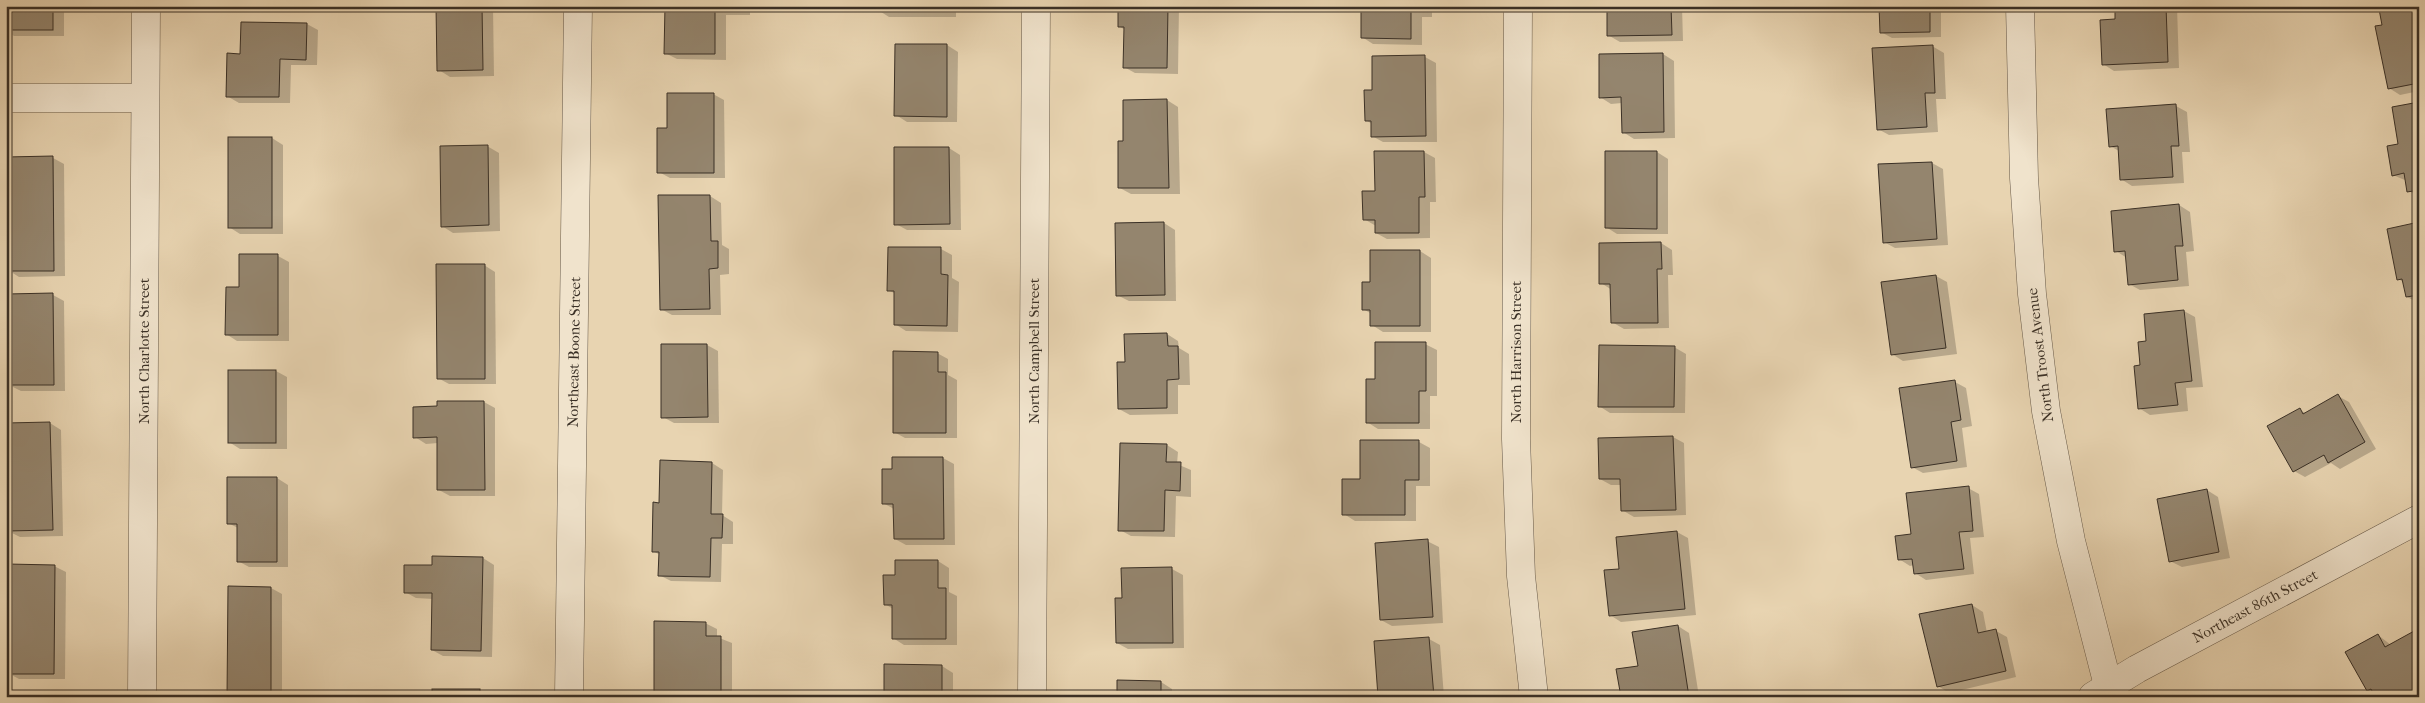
<svg xmlns="http://www.w3.org/2000/svg" width="2425" height="703" font-family="'IM FELL French Canon',serif">
<style>
.shadow{fill:#0003}
.building{fill:#94856e;stroke:#3a3026}
.lines{fill:none;stroke-linecap:round;stroke-linejoin:round}
.street-casing{stroke:#665949;stroke-width:29}
.street{stroke:#f0e3cc;stroke-width:28}
.labels{text-anchor:middle;dominant-baseline:central;stroke-width:4;stroke-linejoin:round;paint-order:stroke}
.street-label{font-size:15px;fill:#3a3026;stroke:#f0e3cc}
</style>
<rect width="100%" height="100%" fill="#e8d4b1"/>
<filter id="stains"><feTurbulence type="fractalNoise" baseFrequency=".004" numOctaves="4"/><feColorMatrix values="0 0 0 0 .2 0 0 0 0 .09 0 0 0 0 .02 0 0 0 .5 -.17"/></filter>
<radialGradient id="worn" r=".72"><stop offset=".6" stop-color="#630" stop-opacity="0"/><stop offset="1" stop-color="#630" stop-opacity=".3"/></radialGradient>
<g class="shadow">
<path d="M 6,6 L 64,6 L 64,36 L 14,36 L 6,31 Z"/>
<path d="M 438,6 L 493,6 L 494,76 L 450,77 L 439,70 Z"/>
<path d="M 666,6 L 750,6 L 750,15 L 726,15 L 726,60 L 677,59 L 665,53 Z"/>
<path d="M 878,6 L 956,6 L 956,17 L 889,17 L 878,10 Z"/>
<path d="M 1119,6 L 1179,6 L 1178,74 L 1135,73 L 1124,67 L 1125,30 L 1119,26 Z"/>
<path d="M 1362,6 L 1432,6 L 1432,17 L 1422,17 L 1422,45 L 1373,44 L 1362,37 Z"/>
<path d="M 1603,6 L 1682,6 L 1683,41 L 1620,42 L 1608,35 L 1608,9 Z"/>
<path d="M 1880,6 L 1941,6 L 1941,37 L 1892,38 L 1881,32 Z"/>
<path d="M 2116,6 L 2177,6 L 2179,68 L 2114,71 L 2103,64 L 2117,20 Z"/>
<path d="M 2419,6 L 2419,91 L 2400,95 L 2389,88 L 2384,26 Z"/>
<path d="M 307,24 L 318,30 L 317,65 L 291,65 L 290,103 L 239,103 L 227,96 L 241,55 Z"/>
<path d="M 947,45 L 958,52 L 957,122 L 907,122 L 896,115 Z"/>
<path d="M 1932,46 L 1944,53 L 1946,99 L 1936,99 L 1938,132 L 1889,135 L 1878,129 Z"/>
<path d="M 1663,54 L 1674,61 L 1675,138 L 1634,139 L 1623,132 L 1622,103 L 1611,104 L 1600,97 Z"/>
<path d="M 1425,57 L 1436,63 L 1437,142 L 1383,142 L 1372,136 L 1372,124 L 1366,120 L 1374,92 Z"/>
<path d="M 713,94 L 724,100 L 725,178 L 670,178 L 659,172 L 668,130 Z"/>
<path d="M 1167,100 L 1178,107 L 1180,194 L 1131,194 L 1120,188 L 1125,142 Z"/>
<path d="M 2419,103 L 2419,197 L 2409,191 L 2407,181 L 2393,175 L 2399,145 Z"/>
<path d="M 2176,106 L 2187,112 L 2190,152 L 2182,152 L 2184,183 L 2132,186 L 2121,179 L 2119,151 L 2110,146 Z"/>
<path d="M 272,138 L 283,145 L 283,234 L 240,234 L 229,227 Z"/>
<path d="M 487,146 L 499,153 L 500,231 L 453,233 L 442,226 Z"/>
<path d="M 949,148 L 960,155 L 961,230 L 907,230 L 896,224 Z"/>
<path d="M 1375,152 L 1424,152 L 1435,158 L 1436,202 L 1430,202 L 1430,238 L 1387,239 L 1376,233 L 1376,226 L 1364,219 L 1376,193 Z"/>
<path d="M 1606,152 L 1657,152 L 1668,159 L 1668,234 L 1617,234 L 1606,227 Z"/>
<path d="M 7,158 L 53,158 L 64,164 L 65,276 L 19,277 L 8,270 Z"/>
<path d="M 1932,163 L 1943,169 L 1948,245 L 1895,248 L 1884,242 Z"/>
<path d="M 710,196 L 721,203 L 722,245 L 729,249 L 729,274 L 720,275 L 721,315 L 672,315 L 661,309 Z"/>
<path d="M 2179,205 L 2190,212 L 2194,251 L 2186,252 L 2189,286 L 2140,290 L 2129,284 L 2127,258 L 2116,251 Z"/>
<path d="M 1164,223 L 1175,230 L 1176,301 L 1129,301 L 1117,295 Z"/>
<path d="M 2419,223 L 2419,303 L 2407,297 L 2404,283 L 2399,279 Z"/>
<path d="M 1661,243 L 1672,250 L 1673,275 L 1668,275 L 1669,328 L 1624,329 L 1612,322 L 1612,290 L 1601,283 Z"/>
<path d="M 941,249 L 952,255 L 952,278 L 959,282 L 958,332 L 906,331 L 895,324 L 896,294 L 888,290 Z"/>
<path d="M 1372,251 L 1420,251 L 1431,258 L 1431,332 L 1383,332 L 1372,325 L 1372,314 L 1363,309 L 1372,284 Z"/>
<path d="M 278,256 L 289,262 L 289,341 L 237,341 L 226,334 L 240,288 Z"/>
<path d="M 484,265 L 495,272 L 496,384 L 449,384 L 438,378 Z"/>
<path d="M 1936,276 L 1947,282 L 1957,354 L 1903,361 L 1892,354 Z"/>
<path d="M 53,295 L 64,301 L 65,391 L 21,391 L 9,385 Z"/>
<path d="M 2184,311 L 2195,317 L 2203,387 L 2186,388 L 2188,411 L 2150,415 L 2139,408 L 2142,366 L 2148,342 Z"/>
<path d="M 1167,334 L 1178,341 L 1179,348 L 1189,354 L 1190,385 L 1178,385 L 1178,414 L 1130,415 L 1119,409 L 1126,363 Z"/>
<path d="M 1425,344 L 1437,350 L 1437,396 L 1430,396 L 1430,429 L 1378,429 L 1367,422 L 1377,380 Z"/>
<path d="M 707,345 L 718,351 L 719,423 L 674,423 L 663,417 Z"/>
<path d="M 1674,347 L 1686,354 L 1685,413 L 1610,413 L 1599,406 Z"/>
<path d="M 937,353 L 948,359 L 948,375 L 957,380 L 957,438 L 905,438 L 894,432 Z"/>
<path d="M 229,371 L 276,371 L 287,377 L 287,449 L 240,449 L 229,442 Z"/>
<path d="M 1955,382 L 1966,388 L 1972,426 L 1962,428 L 1967,467 L 1923,473 L 1912,467 Z"/>
<path d="M 2338,396 L 2349,402 L 2376,449 L 2340,469 L 2331,463 L 2305,477 L 2294,471 L 2300,410 L 2307,414 Z"/>
<path d="M 484,402 L 495,408 L 495,496 L 450,496 L 439,490 L 438,443 L 426,444 L 415,437 Z"/>
<path d="M 50,423 L 61,430 L 63,536 L 20,537 L 8,531 Z"/>
<path d="M 1673,437 L 1684,443 L 1686,515 L 1634,517 L 1622,510 L 1622,485 L 1611,485 L 1600,479 Z"/>
<path d="M 1361,442 L 1419,442 L 1430,448 L 1430,486 L 1416,486 L 1416,521 L 1355,521 L 1344,514 L 1361,481 Z"/>
<path d="M 1167,445 L 1178,452 L 1177,464 L 1191,470 L 1191,497 L 1176,496 L 1175,537 L 1131,536 L 1120,530 Z"/>
<path d="M 943,458 L 954,464 L 955,545 L 906,545 L 895,539 L 894,509 L 883,503 L 893,471 Z"/>
<path d="M 712,463 L 723,470 L 722,515 L 733,522 L 733,544 L 722,544 L 721,582 L 671,581 L 659,575 L 660,555 L 653,551 L 660,504 Z"/>
<path d="M 228,478 L 277,478 L 288,485 L 288,567 L 249,567 L 238,561 L 238,528 L 228,523 Z"/>
<path d="M 1968,488 L 1979,494 L 1984,537 L 1970,538 L 1974,574 L 1926,580 L 1915,573 L 1914,565 L 1910,566 L 1899,559 L 1912,535 Z"/>
<path d="M 2207,490 L 2218,497 L 2230,558 L 2182,567 L 2170,561 Z"/>
<path d="M 1677,532 L 1688,538 L 1696,615 L 1621,622 L 1610,615 L 1621,570 L 1618,538 Z"/>
<path d="M 1427,541 L 1439,547 L 1443,623 L 1392,626 L 1381,620 Z"/>
<path d="M 483,558 L 494,565 L 492,657 L 443,656 L 432,650 L 433,599 L 416,598 L 405,592 L 433,566 Z"/>
<path d="M 938,561 L 949,568 L 949,592 L 957,596 L 957,645 L 904,645 L 893,638 L 893,609 L 885,604 L 896,576 L 896,562 Z"/>
<path d="M 54,566 L 66,572 L 65,679 L 19,679 L 8,673 Z"/>
<path d="M 1122,569 L 1172,569 L 1183,575 L 1184,648 L 1128,649 L 1117,643 L 1123,600 Z"/>
<path d="M 229,587 L 271,588 L 282,594 L 282,697 L 228,697 Z"/>
<path d="M 1972,605 L 1983,612 L 1987,633 L 1996,631 L 2007,637 L 2016,677 L 1949,693 L 1938,686 Z"/>
<path d="M 705,623 L 717,629 L 717,637 L 732,643 L 732,697 L 655,697 Z"/>
<path d="M 1678,626 L 1689,633 L 1699,697 L 1622,697 L 1639,667 Z"/>
<path d="M 2416,631 L 2419,633 L 2419,697 L 2377,697 L 2368,690 L 2378,635 L 2391,645 Z"/>
<path d="M 1429,639 L 1440,645 L 1444,697 L 1380,697 Z"/>
<path d="M 886,665 L 942,666 L 953,673 L 953,697 L 885,697 Z"/>
<path d="M 1118,681 L 1161,682 L 1172,689 L 1172,695 L 1184,697 L 1118,697 Z"/>
<path d="M 433,690 L 480,691 L 491,697 L 433,697 Z"/>
</g>
<g class="building">
<rect x="6" y="6" width="47" height="24"/>
<path d="M 436,6 L 482,6 L 483,70 L 437,71 Z"/>
<path d="M 665,6 L 739,6 L 739,9 L 715,9 L 715,54 L 664,54 Z"/>
<rect x="876" y="6" width="69" height="5"/>
<path d="M 1118,6 L 1168,6 L 1167,68 L 1123,68 L 1124,27 L 1118,27 Z"/>
<path d="M 1361,6 L 1421,6 L 1421,11 L 1411,11 L 1411,39 L 1361,38 Z"/>
<path d="M 1607,6 L 1671,6 L 1672,35 L 1607,36 Z"/>
<path d="M 1879,6 L 1930,6 L 1930,32 L 1880,33 Z"/>
<path d="M 2115,6 L 2166,6 L 2168,62 L 2102,65 L 2100,20 L 2115,19 Z"/>
<path d="M 2392,6 L 2419,6 L 2419,83 L 2388,89 L 2375,26 L 2382,25 L 2379,9 Z"/>
<path d="M 241,22 L 307,23 L 306,60 L 280,59 L 279,97 L 226,97 L 227,53 L 240,54 Z"/>
<path d="M 895,44 L 947,44 L 947,117 L 894,116 Z"/>
<path d="M 1933,45 L 1935,93 L 1925,93 L 1927,127 L 1877,130 L 1872,48 Z"/>
<path d="M 1663,53 L 1664,132 L 1622,133 L 1621,97 L 1599,98 L 1599,54 Z"/>
<path d="M 1425,55 L 1426,136 L 1371,137 L 1371,121 L 1365,121 L 1364,90 L 1372,90 L 1372,56 Z"/>
<path d="M 667,93 L 714,93 L 714,173 L 657,173 L 657,128 L 667,128 Z"/>
<path d="M 1167,99 L 1169,188 L 1118,188 L 1118,141 L 1123,141 L 1123,100 Z"/>
<path d="M 2419,102 L 2419,190 L 2407,192 L 2404,173 L 2392,176 L 2387,146 L 2398,144 L 2392,107 Z"/>
<path d="M 2176,104 L 2179,146 L 2171,146 L 2173,177 L 2120,180 L 2118,146 L 2109,147 L 2106,109 Z"/>
<rect x="228" y="137" width="44" height="91"/>
<path d="M 488,145 L 489,225 L 441,227 L 440,146 Z"/>
<path d="M 894,147 L 949,147 L 950,224 L 894,225 Z"/>
<path d="M 1374,151 L 1424,151 L 1425,197 L 1419,197 L 1419,233 L 1375,233 L 1375,220 L 1363,220 L 1362,191 L 1375,191 Z"/>
<path d="M 1605,151 L 1657,151 L 1657,229 L 1605,228 Z"/>
<path d="M 53,156 L 54,271 L 7,271 L 6,157 Z"/>
<path d="M 1932,162 L 1937,239 L 1883,243 L 1878,164 Z"/>
<path d="M 658,195 L 710,195 L 711,241 L 718,241 L 718,268 L 709,269 L 710,309 L 660,310 Z"/>
<path d="M 2179,204 L 2183,246 L 2175,246 L 2178,280 L 2128,285 L 2125,251 L 2114,252 L 2111,211 Z"/>
<path d="M 1164,222 L 1165,295 L 1116,296 L 1115,223 Z"/>
<path d="M 2419,222 L 2419,295 L 2406,297 L 2402,279 L 2397,280 L 2387,229 Z"/>
<path d="M 1661,242 L 1662,269 L 1657,269 L 1658,323 L 1611,323 L 1610,284 L 1599,284 L 1599,243 Z"/>
<path d="M 888,247 L 941,247 L 941,274 L 948,275 L 947,326 L 894,325 L 894,291 L 887,291 Z"/>
<path d="M 1370,250 L 1420,250 L 1420,326 L 1370,326 L 1370,310 L 1362,310 L 1362,282 L 1370,282 Z"/>
<path d="M 239,254 L 278,254 L 278,335 L 225,335 L 226,287 L 239,287 Z"/>
<path d="M 436,264 L 485,264 L 485,379 L 437,379 Z"/>
<path d="M 1936,275 L 1946,348 L 1891,355 L 1881,282 Z"/>
<path d="M 53,293 L 54,385 L 8,385 L 7,294 Z"/>
<path d="M 2184,310 L 2192,381 L 2175,383 L 2178,405 L 2138,409 L 2134,366 L 2140,365 L 2138,342 L 2146,341 L 2144,314 Z"/>
<path d="M 1167,333 L 1168,346 L 1178,346 L 1179,379 L 1167,380 L 1167,408 L 1118,409 L 1117,362 L 1125,362 L 1124,334 Z"/>
<path d="M 1375,342 L 1426,342 L 1426,391 L 1419,391 L 1419,423 L 1366,423 L 1366,379 L 1375,379 Z"/>
<path d="M 661,344 L 707,344 L 708,417 L 661,418 Z"/>
<path d="M 1599,345 L 1675,346 L 1674,407 L 1598,407 Z"/>
<path d="M 893,351 L 938,352 L 938,372 L 946,372 L 946,433 L 893,433 Z"/>
<rect x="228" y="370" width="48" height="73"/>
<path d="M 1955,380 L 1961,420 L 1951,422 L 1957,461 L 1911,468 L 1899,388 Z"/>
<path d="M 2338,394 L 2365,442 L 2328,463 L 2324,455 L 2293,472 L 2267,426 L 2300,408 L 2303,414 Z"/>
<path d="M 437,401 L 484,401 L 485,490 L 437,490 L 437,437 L 413,438 L 413,407 L 437,406 Z"/>
<path d="M 50,422 L 53,530 L 7,531 L 6,423 Z"/>
<path d="M 1673,436 L 1676,510 L 1621,511 L 1620,479 L 1599,479 L 1598,438 Z"/>
<path d="M 1360,440 L 1419,440 L 1419,480 L 1405,480 L 1405,515 L 1342,515 L 1342,479 L 1360,479 Z"/>
<path d="M 1120,443 L 1167,444 L 1166,462 L 1181,462 L 1180,491 L 1165,490 L 1164,531 L 1118,531 Z"/>
<path d="M 892,457 L 943,457 L 944,539 L 894,539 L 893,504 L 882,504 L 882,469 L 892,469 Z"/>
<path d="M 660,460 L 712,462 L 711,514 L 723,514 L 722,538 L 711,538 L 710,577 L 658,576 L 659,552 L 652,552 L 653,502 L 659,503 Z"/>
<path d="M 227,477 L 277,477 L 277,562 L 237,562 L 237,524 L 227,524 Z"/>
<path d="M 1969,486 L 1973,531 L 1959,532 L 1964,569 L 1914,574 L 1912,559 L 1898,560 L 1895,536 L 1911,534 L 1906,493 Z"/>
<path d="M 2207,489 L 2219,552 L 2169,562 L 2157,499 Z"/>
<path d="M 1677,531 L 1685,609 L 1609,616 L 1604,570 L 1619,569 L 1616,537 Z"/>
<path d="M 1428,539 L 1433,617 L 1380,620 L 1375,543 Z"/>
<path d="M 432,556 L 483,557 L 481,651 L 431,650 L 432,593 L 404,593 L 404,565 L 432,565 Z"/>
<path d="M 895,560 L 938,560 L 938,588 L 946,588 L 946,639 L 892,639 L 892,605 L 884,605 L 883,575 L 895,575 Z"/>
<path d="M 7,564 L 55,565 L 54,674 L 6,674 Z"/>
<path d="M 1172,567 L 1173,643 L 1116,643 L 1115,598 L 1122,598 L 1121,568 Z"/>
<path d="M 228,586 L 271,587 L 271,697 L 227,697 Z"/>
<path d="M 1972,604 L 1978,633 L 1996,629 L 2006,671 L 1937,687 L 1919,614 Z"/>
<path d="M 654,621 L 706,622 L 706,636 L 721,636 L 721,697 L 654,697 Z"/>
<path d="M 1678,625 L 1689,697 L 1621,697 L 1616,669 L 1638,666 L 1632,632 Z"/>
<path d="M 2416,630 L 2419,636 L 2419,689 L 2405,697 L 2375,697 L 2371,689 L 2367,691 L 2345,652 L 2378,634 L 2385,647 Z"/>
<path d="M 1429,637 L 1434,697 L 1378,697 L 1374,641 Z"/>
<path d="M 884,664 L 942,665 L 942,697 L 884,697 Z"/>
<path d="M 1117,680 L 1161,681 L 1161,693 L 1181,693 L 1180,697 L 1117,697 Z"/>
<rect x="432" y="689" width="48" height="8"/>
</g>
<g class="lines">
<g class="street-casing">
<g id="street">
<path d="M 1518,6 L 1516,439 L 1521,576 L 1534,697"/>
<path d="M 2020,6 L 2024,178 L 2032,294 L 2046,411 L 2071,541 L 2111,697"/>
<path d="M 6,98 L 145,98"/>
<path d="M 2093,696 L 2137,669 L 2419,519"/>
<path d="M 142,697 L 146,6"/>
<path d="M 569,697 L 578,6"/>
<path d="M 1032,697 L 1036,6"/>
</g>
</g>
<use href="#street" class="street"/>
</g>
<g class="labels">
<g class="street-label">
<text transform="translate(144 351) rotate(-90)">North Charlotte Street</text>
<text transform="translate(1034 351) rotate(-90)">North Campbell Street</text>
<text transform="translate(574 352) rotate(-89)">Northeast Boone Street</text>
<text transform="translate(1516 352) rotate(-90)">North Harrison Street</text>
<text transform="translate(2040 355) rotate(-97)">North Troost Avenue</text>
<text transform="translate(2255 606) rotate(-28)">Northeast 86th Street</text>
</g>
</g>
<rect width="2425" height="703" fill="none" stroke="#e8d4b1" stroke-width="25"/>
<rect x="8" y="8" width="2410" height="688" fill="none" stroke="#3a3026" stroke-width="2.5"/>
<rect x="12" y="12" width="2400" height="678" fill="none" stroke="#3a3026"/>
<rect width="100%" height="100%" filter="url(#stains)"/>
<rect width="100%" height="100%" fill="url(#worn)"/>
</svg>
